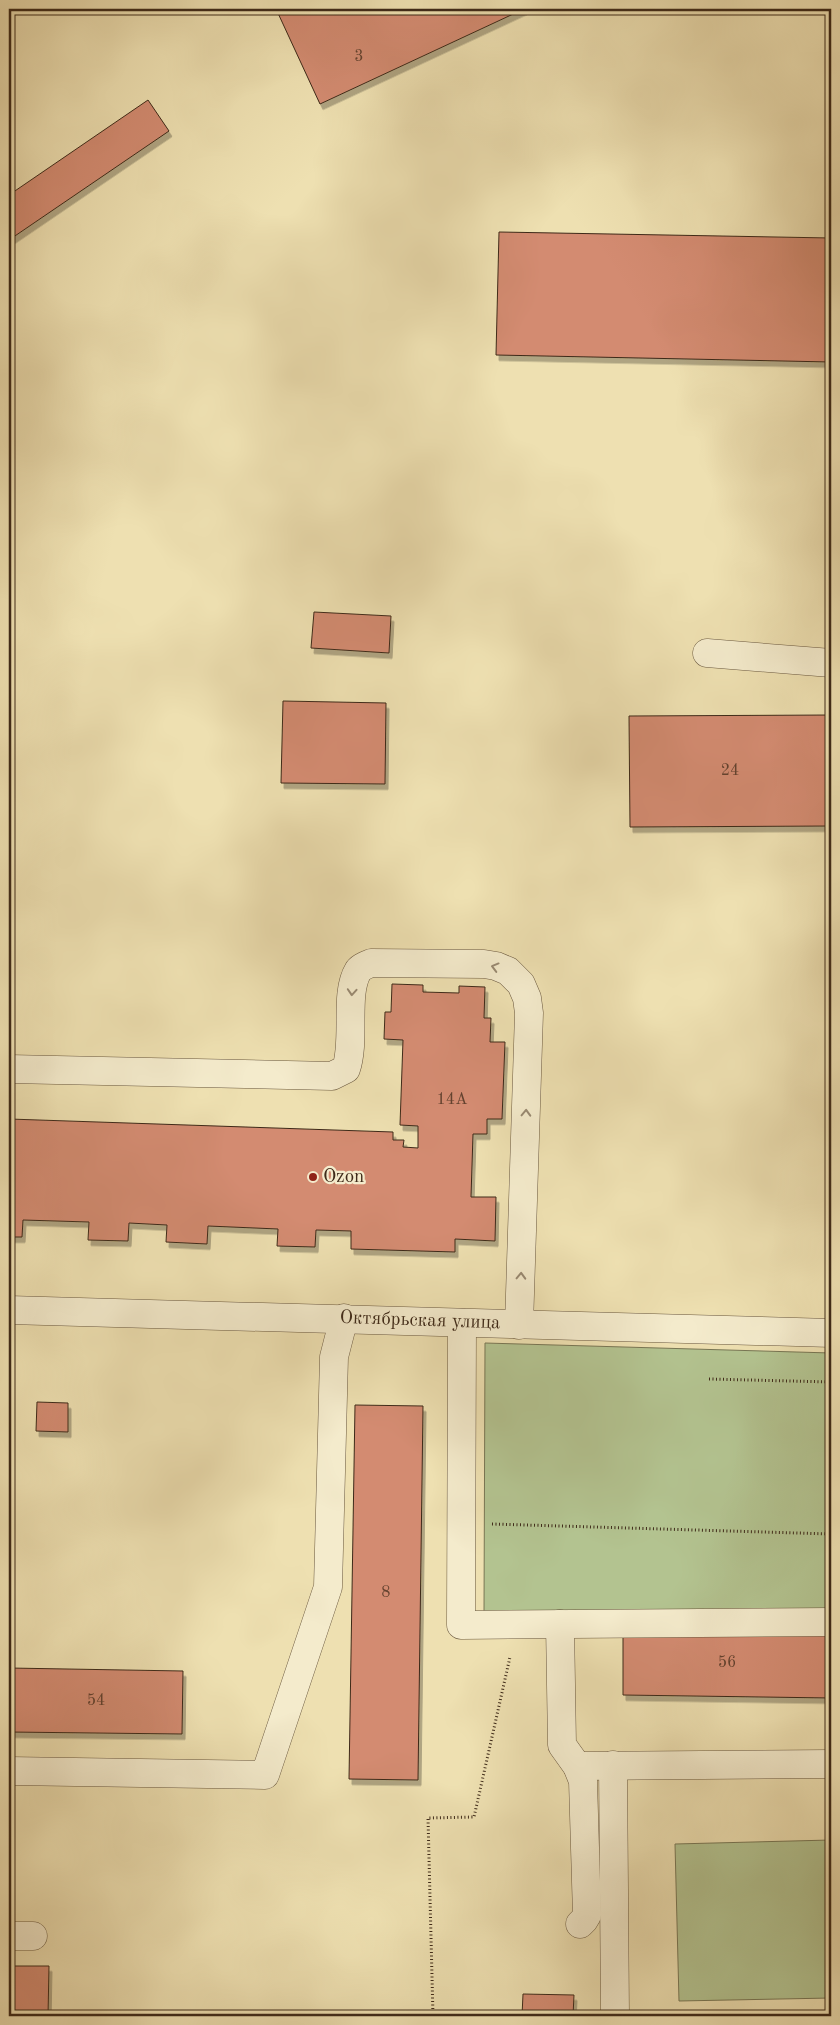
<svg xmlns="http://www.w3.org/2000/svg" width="840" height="2025" font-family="'Old Standard TT',serif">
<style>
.park{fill:#b3c390;stroke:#787654}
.building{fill:#d38b71;stroke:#3e2a19;filter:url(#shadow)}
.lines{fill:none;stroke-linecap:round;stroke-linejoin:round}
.minor-casing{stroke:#6a583f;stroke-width:29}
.path{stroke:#3e2a19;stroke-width:3;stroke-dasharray:1 2.5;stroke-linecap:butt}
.minor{stroke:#f4ebcc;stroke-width:28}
.oneway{stroke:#998a72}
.poi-dot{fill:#8f2418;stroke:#f4ebcc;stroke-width:2}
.labels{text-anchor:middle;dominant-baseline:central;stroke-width:4.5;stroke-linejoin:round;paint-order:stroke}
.number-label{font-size:16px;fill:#63422f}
.poi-label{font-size:19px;fill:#3e2a19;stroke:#f4ebcc;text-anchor:start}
.street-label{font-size:19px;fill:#3e2a19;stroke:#f4ebcc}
</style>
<defs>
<filter id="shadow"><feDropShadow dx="3" dy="5.5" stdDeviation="0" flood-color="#0004"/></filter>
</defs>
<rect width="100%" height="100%" fill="#eee0b1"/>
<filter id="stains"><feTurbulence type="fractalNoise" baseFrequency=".004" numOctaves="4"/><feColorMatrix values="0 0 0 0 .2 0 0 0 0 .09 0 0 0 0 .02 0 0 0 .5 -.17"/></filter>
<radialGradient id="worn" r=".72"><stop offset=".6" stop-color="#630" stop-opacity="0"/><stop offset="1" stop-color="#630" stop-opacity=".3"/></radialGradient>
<g class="park">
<path d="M 485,1343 L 831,1353 L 831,1615 L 484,1612 Z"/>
<path d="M 831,1840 L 831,1998 L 679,2001 L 675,1844 Z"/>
</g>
<g class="building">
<path d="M 281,9 L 524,9 L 320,104 L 277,11 Z"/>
<path d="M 148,100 L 169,131 L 9,240 L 9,195 Z"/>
<path d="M 499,232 L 831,238 L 831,362 L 496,355 Z"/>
<path d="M 314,612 L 391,616 L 389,653 L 311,648 Z"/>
<path d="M 283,701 L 386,703 L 385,784 L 281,783 Z"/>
<path d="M 831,715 L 831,826 L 630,827 L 629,716 Z"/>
<path d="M 392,984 L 423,985 L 423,992 L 459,993 L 459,986 L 485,987 L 484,1018 L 491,1018 L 490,1042 L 505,1042 L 502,1119 L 487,1119 L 487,1134 L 473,1134 L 471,1197 L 496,1197 L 495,1241 L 455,1239 L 455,1252 L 351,1249 L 351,1231 L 316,1230 L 315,1247 L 277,1246 L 278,1229 L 208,1226 L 207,1244 L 166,1242 L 167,1225 L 129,1223 L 128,1241 L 88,1240 L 89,1222 L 23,1220 L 22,1237 L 9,1237 L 9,1119 L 393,1132 L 393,1140 L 404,1140 L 403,1147 L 418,1148 L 418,1126 L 400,1125 L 403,1040 L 384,1039 L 385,1012 L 391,1012 Z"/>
<path d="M 37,1402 L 68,1403 L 68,1432 L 36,1431 Z"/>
<path d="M 355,1405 L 423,1406 L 418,1780 L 349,1779 Z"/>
<path d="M 623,1629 L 831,1631 L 831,1698 L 623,1695 Z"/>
<path d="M 9,1668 L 183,1671 L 182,1734 L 9,1732 Z"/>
<path d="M 9,1966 L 49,1966 L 48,2016 L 9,2016 Z"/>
<path d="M 523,1994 L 574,1995 L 573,2016 L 522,2016 Z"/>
</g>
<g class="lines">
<g class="minor-casing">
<g id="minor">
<path d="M 707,653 L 831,663"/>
<path d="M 9,1069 L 332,1076 L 346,1069 C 356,1040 344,994 358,971 C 360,967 367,965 371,963 L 484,964 L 496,966 L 508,971 L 521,984 L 527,998 L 529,1013 L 519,1325"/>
<path d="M 9,1310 L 831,1333"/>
<path d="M 462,1323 L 461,1625 L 831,1622"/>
<path d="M 560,1624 L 562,1745 L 577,1766 L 583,1781 L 587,1915 L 584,1920 L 580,1924"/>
<path d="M 613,1765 L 615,2016"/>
<path d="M 577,1766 L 831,1764"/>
<path d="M 9,1771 L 265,1775 L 328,1587 L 334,1357 L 344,1318"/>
<path d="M 9,1936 L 33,1936"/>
</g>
</g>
<g class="path">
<path d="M 709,1379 L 831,1382"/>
<path d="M 492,1524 L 831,1534"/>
<path d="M 433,2016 L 428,1818 L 474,1817 L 510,1657"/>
</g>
<use href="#minor" class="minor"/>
</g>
<defs><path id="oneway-chevron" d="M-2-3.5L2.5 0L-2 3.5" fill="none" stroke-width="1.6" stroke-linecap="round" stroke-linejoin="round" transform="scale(1.25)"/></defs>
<g class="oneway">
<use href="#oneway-chevron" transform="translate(495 967) rotate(-165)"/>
<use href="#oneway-chevron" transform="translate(352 992) rotate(94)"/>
<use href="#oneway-chevron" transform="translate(526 1113) rotate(-88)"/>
<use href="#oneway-chevron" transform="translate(521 1276) rotate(-88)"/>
</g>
<circle class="poi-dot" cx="313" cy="1177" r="5"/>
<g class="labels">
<g class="number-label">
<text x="359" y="57">3</text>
<text x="730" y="771">24</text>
<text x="452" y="1100">14А</text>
<text x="386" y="1593">8</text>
<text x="727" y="1663">56</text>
<text x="96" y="1701">54</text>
</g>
<g class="poi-label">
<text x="323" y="1177">Ozon</text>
</g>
<g class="street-label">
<text transform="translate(420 1321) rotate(2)">Октябрьская улица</text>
</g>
</g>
<rect width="840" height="2025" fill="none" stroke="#eee0b1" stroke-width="30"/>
<rect x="10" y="10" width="820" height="2005" fill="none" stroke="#3e2a19" stroke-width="2.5"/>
<rect x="15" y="15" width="810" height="1995" fill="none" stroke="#3e2a19"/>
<rect width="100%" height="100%" filter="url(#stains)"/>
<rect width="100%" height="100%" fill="url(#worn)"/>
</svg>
